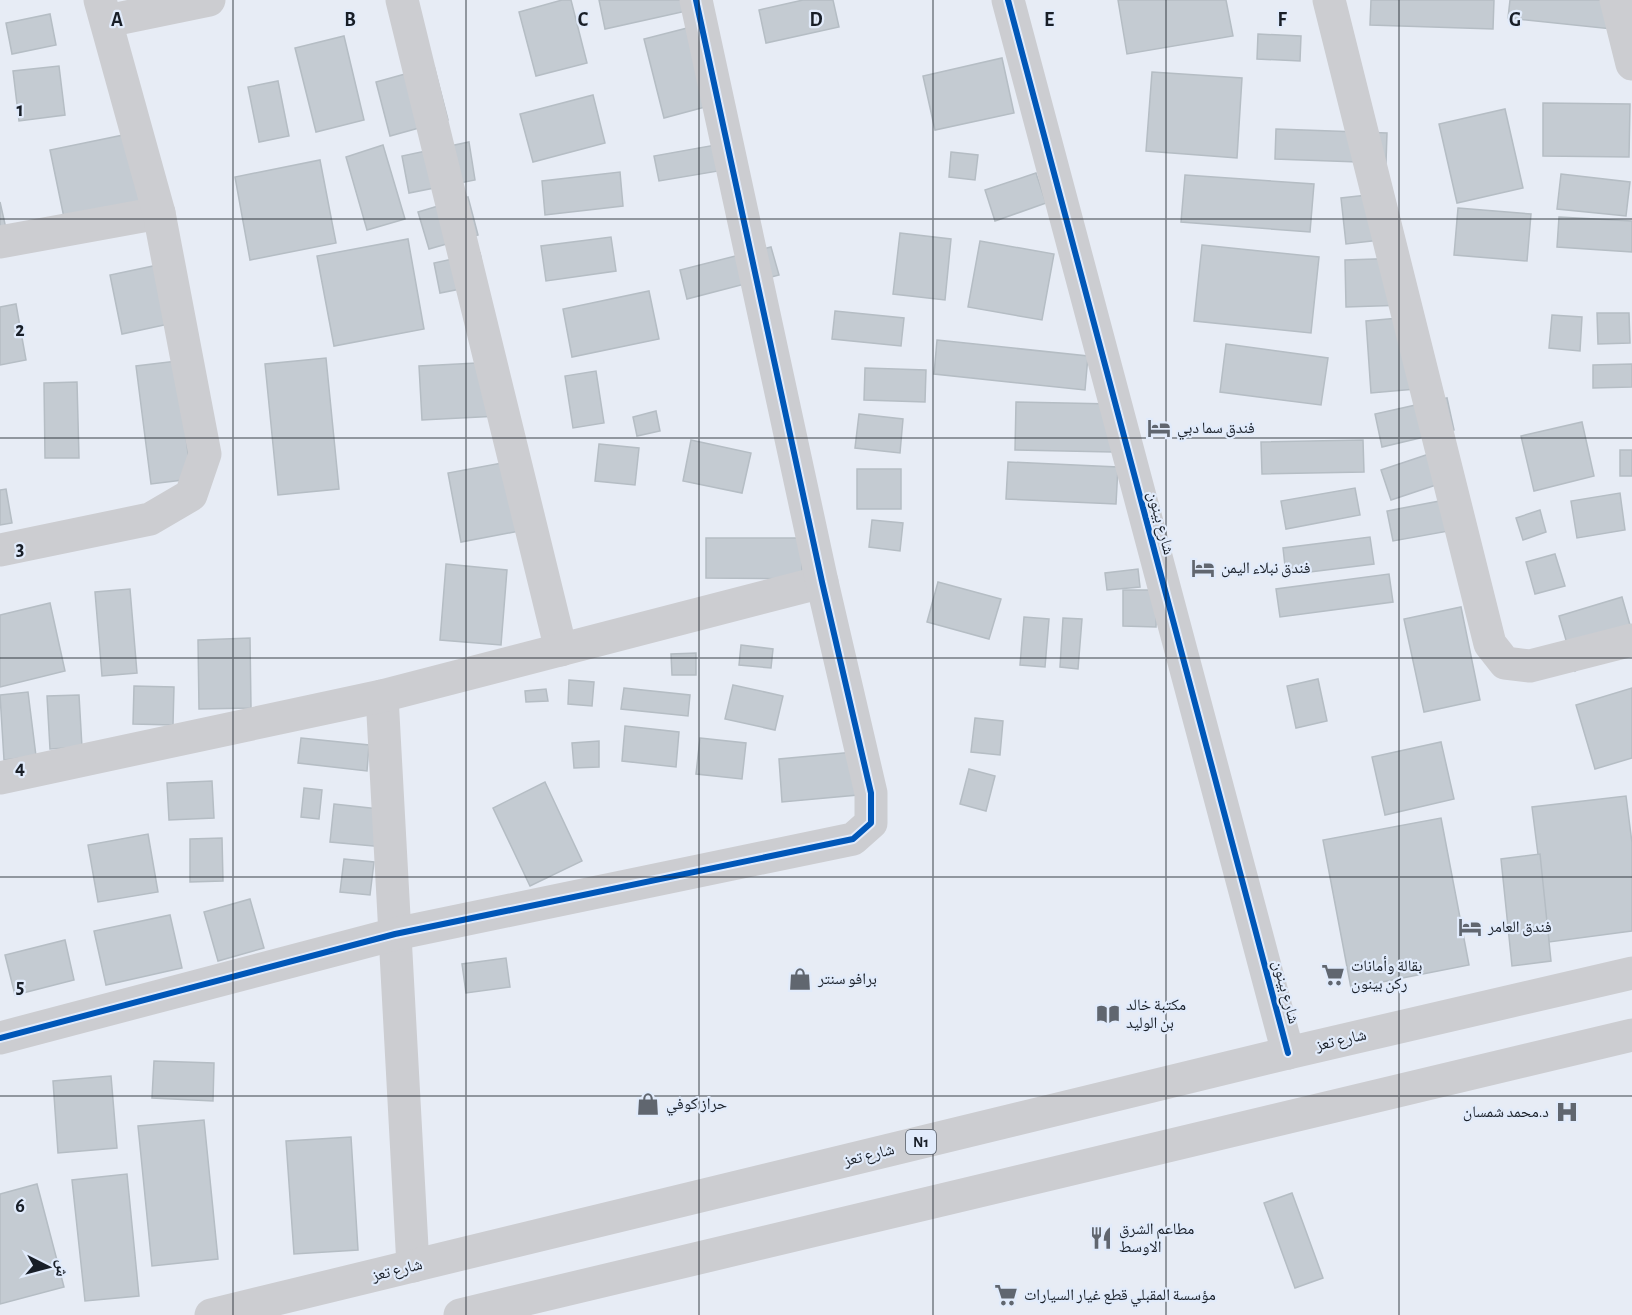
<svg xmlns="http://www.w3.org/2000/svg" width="1632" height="1315" font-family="'Alegreya Sans','Noto Naskh Arabic',sans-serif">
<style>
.building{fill:#c4cbd2;stroke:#b5bdc4;stroke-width:1.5}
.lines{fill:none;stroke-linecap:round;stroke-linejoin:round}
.street{stroke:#cccdd1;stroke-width:33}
.secondary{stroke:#cccdd1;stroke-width:33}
.highway{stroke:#cccdd1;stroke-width:33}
.cycleway-casing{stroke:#e1ebfb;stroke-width:10}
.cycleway{stroke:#0057b8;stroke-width:6}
.grid{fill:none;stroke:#181e27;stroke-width:1.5;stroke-opacity:0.55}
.labels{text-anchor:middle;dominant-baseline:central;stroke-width:4.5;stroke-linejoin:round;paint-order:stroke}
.shield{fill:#e1ebfb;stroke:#545c67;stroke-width:1.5}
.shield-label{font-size:15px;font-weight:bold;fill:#181e27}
.poi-label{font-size:16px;fill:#181e27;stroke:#e1ebfb;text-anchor:start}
.street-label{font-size:16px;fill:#181e27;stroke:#e1ebfb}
.grid-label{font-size:20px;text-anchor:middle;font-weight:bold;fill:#181e27;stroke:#e1ebfb;stroke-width:4.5;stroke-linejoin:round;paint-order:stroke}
</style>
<rect width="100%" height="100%" fill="#e7ecf5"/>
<g class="building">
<path d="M 562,0 L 571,0 L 587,63 L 536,76 L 519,12 Z"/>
<path d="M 599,0 L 689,0 L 691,10 L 605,29 Z"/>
<path d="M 803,0 L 833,0 L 839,27 L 766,43 L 759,10 Z"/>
<path d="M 1118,0 L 1226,0 L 1233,36 L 1127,54 Z"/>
<path d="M 1371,0 L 1494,0 L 1493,29 L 1370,25 Z"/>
<path d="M 1510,0 L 1615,0 L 1612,29 L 1508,18 Z"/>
<path d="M 50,14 L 56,45 L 12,54 L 6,23 Z"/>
<path d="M 699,25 L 720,103 L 664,118 L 644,39 Z"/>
<path d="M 1258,34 L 1301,36 L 1300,61 L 1257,59 Z"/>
<path d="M 344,36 L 364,120 L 316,132 L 295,48 Z"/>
<path d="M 1002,58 L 1014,113 L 935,130 L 923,76 Z"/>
<path d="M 59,66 L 65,115 L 19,121 L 13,71 Z"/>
<path d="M 434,66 L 448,120 L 390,136 L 376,82 Z"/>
<path d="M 1152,72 L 1242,78 L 1237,158 L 1146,151 Z"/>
<path d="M 278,81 L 289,136 L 259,142 L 248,87 Z"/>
<path d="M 593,95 L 605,143 L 533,162 L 520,114 Z"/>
<path d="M 1543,103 L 1630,104 L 1629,157 L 1543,156 Z"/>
<path d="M 1505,109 L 1523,188 L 1457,203 L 1439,124 Z"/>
<path d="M 1276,129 L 1387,133 L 1386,163 L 1275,159 Z"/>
<path d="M 138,132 L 155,214 L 67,232 L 50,150 Z"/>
<path d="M 469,142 L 475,180 L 409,193 L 402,156 Z"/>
<path d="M 732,142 L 736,168 L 659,181 L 654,156 Z"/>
<path d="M 383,145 L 405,219 L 367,230 L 346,157 Z"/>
<path d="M 951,152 L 978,155 L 975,180 L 949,177 Z"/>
<path d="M 320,160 L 336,243 L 250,260 L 235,177 Z"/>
<path d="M 620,172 L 623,206 L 545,215 L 542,181 Z"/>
<path d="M 1036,173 L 1046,203 L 995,221 L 985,190 Z"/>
<path d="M 1561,174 L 1630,182 L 1626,216 L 1557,209 Z"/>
<path d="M 1185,175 L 1314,184 L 1310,232 L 1181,222 Z"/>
<path d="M 1385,193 L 1389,239 L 1346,244 L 1341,198 Z"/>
<path d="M 468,197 L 478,235 L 429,249 L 418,212 Z"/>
<path d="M 0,202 L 7,233 L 0,235 Z"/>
<path d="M 1458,208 L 1531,214 L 1527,261 L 1454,255 Z"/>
<path d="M 1559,217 L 1632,221 L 1632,252 L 1557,247 Z"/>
<path d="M 900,233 L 951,239 L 945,300 L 893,294 Z"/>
<path d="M 611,237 L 616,271 L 546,281 L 541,246 Z"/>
<path d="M 408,239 L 424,329 L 334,346 L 317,256 Z"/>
<path d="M 980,241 L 1054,254 L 1042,320 L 968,307 Z"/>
<path d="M 1202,245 L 1319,257 L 1311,333 L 1194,321 Z"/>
<path d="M 771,247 L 779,275 L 687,299 L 680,270 Z"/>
<path d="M 480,253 L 486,284 L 440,293 L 434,263 Z"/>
<path d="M 1405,258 L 1406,305 L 1346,307 L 1345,260 Z"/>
<path d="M 158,265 L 169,324 L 122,334 L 110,275 Z"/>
<path d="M 649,291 L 659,339 L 572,357 L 563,309 Z"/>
<path d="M 16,304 L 26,360 L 0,365 L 0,307 Z"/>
<path d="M 835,311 L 904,318 L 901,346 L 832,339 Z"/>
<path d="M 1597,313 L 1629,313 L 1630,343 L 1598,344 Z"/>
<path d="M 1552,315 L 1582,317 L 1580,351 L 1549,348 Z"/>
<path d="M 1421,316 L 1427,388 L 1371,393 L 1366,321 Z"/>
<path d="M 937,340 L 1088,356 L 1085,390 L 934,374 Z"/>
<path d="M 1226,344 L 1328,358 L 1321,405 L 1220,392 Z"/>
<path d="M 326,358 L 339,489 L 278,495 L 265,364 Z"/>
<path d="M 177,361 L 191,479 L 151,484 L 136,366 Z"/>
<path d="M 496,362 L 499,416 L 422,420 L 419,366 Z"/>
<path d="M 1632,364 L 1632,387 L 1593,388 L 1593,365 Z"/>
<path d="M 865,368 L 926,370 L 925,402 L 864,400 Z"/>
<path d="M 596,371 L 604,423 L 573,428 L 565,376 Z"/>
<path d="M 77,382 L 79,458 L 45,458 L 44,383 Z"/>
<path d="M 1447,398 L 1454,430 L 1382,447 L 1375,414 Z"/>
<path d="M 1016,402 L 1113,404 L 1112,452 L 1015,450 Z"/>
<path d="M 656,411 L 660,431 L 637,436 L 633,417 Z"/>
<path d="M 859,414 L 903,419 L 900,453 L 855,448 Z"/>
<path d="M 1582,422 L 1594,476 L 1534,491 L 1521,436 Z"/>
<path d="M 691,440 L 751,453 L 742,493 L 683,481 Z"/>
<path d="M 1363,440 L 1364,472 L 1262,474 L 1261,442 Z"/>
<path d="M 599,444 L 639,448 L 635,485 L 595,481 Z"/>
<path d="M 1450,447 L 1460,477 L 1391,500 L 1381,470 Z"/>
<rect x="1620" y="450" width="12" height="26"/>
<path d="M 518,460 L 530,529 L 461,542 L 448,473 Z"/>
<path d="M 1008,462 L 1118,467 L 1116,504 L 1006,499 Z"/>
<rect x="857" y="469" width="44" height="40"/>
<path d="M 1355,488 L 1360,515 L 1286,529 L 1281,501 Z"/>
<path d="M 6,489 L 12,523 L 0,525 L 0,490 Z"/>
<path d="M 1620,493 L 1625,530 L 1577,538 L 1571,501 Z"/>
<path d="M 1466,496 L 1471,527 L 1393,541 L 1387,511 Z"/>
<path d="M 1540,510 L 1546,532 L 1523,540 L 1516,518 Z"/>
<path d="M 872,520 L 903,523 L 900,551 L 869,547 Z"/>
<path d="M 1370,537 L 1374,564 L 1286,575 L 1283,548 Z"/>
<path d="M 706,538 L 802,538 L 802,579 L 706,578 Z"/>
<path d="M 1555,554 L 1565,586 L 1535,594 L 1526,562 Z"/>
<path d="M 446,564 L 507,570 L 501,645 L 440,640 Z"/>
<path d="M 1138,569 L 1140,587 L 1107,590 L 1105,573 Z"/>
<path d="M 1389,574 L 1393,602 L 1280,617 L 1276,589 Z"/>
<path d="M 938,582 L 1001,599 L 989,639 L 927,622 Z"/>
<path d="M 130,589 L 137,673 L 102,676 L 95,592 Z"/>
<path d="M 1123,590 L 1157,590 L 1156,627 L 1123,626 Z"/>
<path d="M 1622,597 L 1632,632 L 1575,671 L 1559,616 Z"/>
<path d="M 50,603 L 65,671 L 0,687 L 0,615 Z"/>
<path d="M 1461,607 L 1480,700 L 1424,712 L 1404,619 Z"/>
<path d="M 1024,617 L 1049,619 L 1045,667 L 1020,665 Z"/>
<path d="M 1063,618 L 1082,619 L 1078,669 L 1060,667 Z"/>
<path d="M 250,638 L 251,708 L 199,709 L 198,640 Z"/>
<path d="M 741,645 L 773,649 L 771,668 L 739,665 Z"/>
<path d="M 696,653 L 696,675 L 672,675 L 671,654 Z"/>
<path d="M 1318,679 L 1327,721 L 1296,728 L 1287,686 Z"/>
<path d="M 569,680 L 594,682 L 592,706 L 568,704 Z"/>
<path d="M 733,685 L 783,696 L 775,730 L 725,719 Z"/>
<path d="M 134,686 L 174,687 L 173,725 L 133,724 Z"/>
<path d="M 624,688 L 690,695 L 688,716 L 621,709 Z"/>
<path d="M 1632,688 L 1632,758 L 1595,769 L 1576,705 Z"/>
<path d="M 546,689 L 548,701 L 526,702 L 525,691 Z"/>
<path d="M 28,692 L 36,756 L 4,760 L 0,695 Z"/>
<path d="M 79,695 L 82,747 L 50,749 L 47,696 Z"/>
<path d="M 975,718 L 1003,721 L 1000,755 L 971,752 Z"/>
<path d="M 625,726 L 679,732 L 676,767 L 622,761 Z"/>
<path d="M 301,738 L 369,745 L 367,771 L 298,763 Z"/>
<path d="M 700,738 L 746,743 L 742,779 L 696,774 Z"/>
<path d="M 599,741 L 599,767 L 574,768 L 572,743 Z"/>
<path d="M 1441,742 L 1454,799 L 1385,815 L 1372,757 Z"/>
<path d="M 854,752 L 858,795 L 782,802 L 779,759 Z"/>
<path d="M 969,769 L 995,776 L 986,811 L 960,804 Z"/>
<path d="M 212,781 L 214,818 L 169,820 L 167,783 Z"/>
<path d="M 545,782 L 582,861 L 530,886 L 493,808 Z"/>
<path d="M 304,788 L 322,790 L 319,819 L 301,817 Z"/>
<path d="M 1626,796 L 1632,843 L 1632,931 L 1549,942 L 1532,807 Z"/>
<path d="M 334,804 L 388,810 L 384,847 L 330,842 Z"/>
<path d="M 1441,818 L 1469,965 L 1351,988 L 1323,840 Z"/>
<path d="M 148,834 L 158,892 L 98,902 L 88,845 Z"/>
<path d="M 222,838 L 223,881 L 190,882 L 190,839 Z"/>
<path d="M 1540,854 L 1551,961 L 1512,966 L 1501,859 Z"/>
<path d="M 344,859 L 374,862 L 370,895 L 340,892 Z"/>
<path d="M 250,899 L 264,948 L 218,961 L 204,912 Z"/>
<path d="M 170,915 L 182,968 L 106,985 L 94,931 Z"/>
<path d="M 65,940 L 74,980 L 15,995 L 5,955 Z"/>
<path d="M 506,958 L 510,987 L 466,993 L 462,964 Z"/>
<path d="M 154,1061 L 214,1063 L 213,1101 L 152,1098 Z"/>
<path d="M 111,1076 L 117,1148 L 58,1153 L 53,1081 Z"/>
<path d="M 204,1120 L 218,1259 L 152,1266 L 138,1126 Z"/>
<path d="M 351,1137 L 358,1250 L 294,1254 L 286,1141 Z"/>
<path d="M 127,1174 L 139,1296 L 85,1301 L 72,1180 Z"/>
<path d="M 37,1184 L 64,1287 L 0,1304 L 0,1194 Z"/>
<path d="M 1292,1193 L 1323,1278 L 1295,1288 L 1264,1203 Z"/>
</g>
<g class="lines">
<g class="street">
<path d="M 402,0 L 561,650"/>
<path d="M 1329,0 L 1490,644 L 1505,663 L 1530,666 L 1632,640"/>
<path d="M 1616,0 L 1632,64"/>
<path d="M 107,21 L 209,0"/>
<path d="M 0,242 L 159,213"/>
<path d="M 0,550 L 150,519 L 191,495 L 205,454 L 159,213 L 100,0"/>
<path d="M 382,696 L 413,1266"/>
<path d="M 0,778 L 382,696 L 822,582"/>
<path d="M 0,1038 L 395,934 L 853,839 L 871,823 L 871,793 L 822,582 L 696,0"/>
</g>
<path class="secondary" d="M 1008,0 L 1288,1053"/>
<g class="highway">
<path d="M 211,1315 L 1288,1053 L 1632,973"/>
<path d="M 460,1315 L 1632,1035"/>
</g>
<g class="cycleway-casing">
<g id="cycleway">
<path d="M 1008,0 L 1288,1053"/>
<path d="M 0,1038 L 395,934 L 853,839 L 871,823 L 871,793 L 822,582 L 696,0"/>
</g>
</g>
<use href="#cycleway" class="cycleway"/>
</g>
<path class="grid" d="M 233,0 L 233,1315M 466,0 L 466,1315M 699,0 L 699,1315M 933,0 L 933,1315M 1166,0 L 1166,1315M 1399,0 L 1399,1315M 0,219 L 1632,219M 0,438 L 1632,438M 0,658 L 1632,658M 0,877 L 1632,877M 0,1096 L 1632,1096"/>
<defs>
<g id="hotel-bare" transform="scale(1.8)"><path d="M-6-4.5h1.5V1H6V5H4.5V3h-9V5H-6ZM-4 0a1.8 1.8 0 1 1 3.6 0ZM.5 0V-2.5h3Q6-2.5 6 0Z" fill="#60666f" stroke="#e1ebfb" stroke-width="2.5" paint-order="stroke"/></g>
<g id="supermarket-bare" transform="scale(1.8)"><path d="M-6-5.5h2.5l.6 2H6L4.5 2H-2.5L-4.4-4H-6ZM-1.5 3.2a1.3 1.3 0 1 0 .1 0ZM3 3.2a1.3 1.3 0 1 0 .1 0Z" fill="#60666f" stroke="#e1ebfb" stroke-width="2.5" paint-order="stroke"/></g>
<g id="shop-bare" transform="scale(1.8)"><path d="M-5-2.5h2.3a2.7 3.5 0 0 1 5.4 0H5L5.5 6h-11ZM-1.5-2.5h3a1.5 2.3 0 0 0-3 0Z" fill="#60666f" stroke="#e1ebfb" stroke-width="2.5" paint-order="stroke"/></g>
<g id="library-bare" transform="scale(1.8)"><path d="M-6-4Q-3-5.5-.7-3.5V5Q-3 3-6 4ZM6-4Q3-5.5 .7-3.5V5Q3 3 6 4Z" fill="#60666f" stroke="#e1ebfb" stroke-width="2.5" paint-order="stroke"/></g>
<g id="hospital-bare" transform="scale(1.8)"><path d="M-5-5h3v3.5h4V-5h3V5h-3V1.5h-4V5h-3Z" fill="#60666f" stroke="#e1ebfb" stroke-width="2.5" paint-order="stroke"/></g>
<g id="restaurant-bare" transform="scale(1.8)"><path d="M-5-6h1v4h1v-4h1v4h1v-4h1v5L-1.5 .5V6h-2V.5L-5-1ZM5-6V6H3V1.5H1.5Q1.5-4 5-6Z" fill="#60666f" stroke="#e1ebfb" stroke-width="2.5" paint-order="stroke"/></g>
</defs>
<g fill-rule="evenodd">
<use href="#hotel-bare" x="1159" y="428"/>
<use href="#hotel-bare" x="1203" y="568"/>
<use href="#hotel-bare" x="1470" y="927"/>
<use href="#supermarket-bare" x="1333" y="975"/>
<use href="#shop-bare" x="800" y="979"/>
<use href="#library-bare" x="1108" y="1014"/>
<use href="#shop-bare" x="648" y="1104"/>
<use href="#hospital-bare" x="1567" y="1112"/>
<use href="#restaurant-bare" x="1101" y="1238"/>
<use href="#supermarket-bare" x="1006" y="1295"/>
</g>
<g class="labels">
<rect class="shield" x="906" y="1130" width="30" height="24" rx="4.5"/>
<g class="shield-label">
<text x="921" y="1142">N1</text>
</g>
<g class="poi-label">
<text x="1177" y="428">فندق سما دبي</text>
<text x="1221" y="568">فندق نبلاء اليمن</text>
<text x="1488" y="927">فندق العامر</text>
<text x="1351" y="966">بقالة وأمانات<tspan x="1351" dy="18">ركن بينون</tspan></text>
<text x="818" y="979">برافو سنتر</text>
<text x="1126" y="1005">مكتبة خالد<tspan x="1126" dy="18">بن الوليد</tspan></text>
<text x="666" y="1104">حراز كوفي</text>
<text x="1549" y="1112" text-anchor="end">د.محمد شمسان</text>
<text x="1119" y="1229">مطاعم الشرق<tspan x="1119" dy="18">الاوسط</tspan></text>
<text x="1024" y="1295">مؤسسة المقبلي قطع غيار السيارات</text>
</g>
<g class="street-label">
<text transform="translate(1161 523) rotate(75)">شارع بينون</text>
<text transform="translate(1286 992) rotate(75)">شارع بينون</text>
<text transform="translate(1341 1040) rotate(-13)">شارع تعز</text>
<text transform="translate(869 1155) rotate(-14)">شارع تعز</text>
<text transform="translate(397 1270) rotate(-14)">شارع تعز</text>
</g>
</g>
<g class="grid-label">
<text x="117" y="26">A</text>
<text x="350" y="26">B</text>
<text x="583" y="26">C</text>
<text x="816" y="26">D</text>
<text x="1049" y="26">E</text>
<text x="1282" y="26">F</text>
<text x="1515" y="26">G</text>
<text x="20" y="116">1</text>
<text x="20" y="336">2</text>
<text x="20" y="555">3</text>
<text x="20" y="774">4</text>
<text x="20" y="993">5</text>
<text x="20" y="1212">6</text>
</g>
<g transform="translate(48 1267) rotate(96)" stroke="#e1ebfb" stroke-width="4.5" paint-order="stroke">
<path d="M0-4.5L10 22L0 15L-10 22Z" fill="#181e27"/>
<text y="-9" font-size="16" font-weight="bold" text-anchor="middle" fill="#181e27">ش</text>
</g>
</svg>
